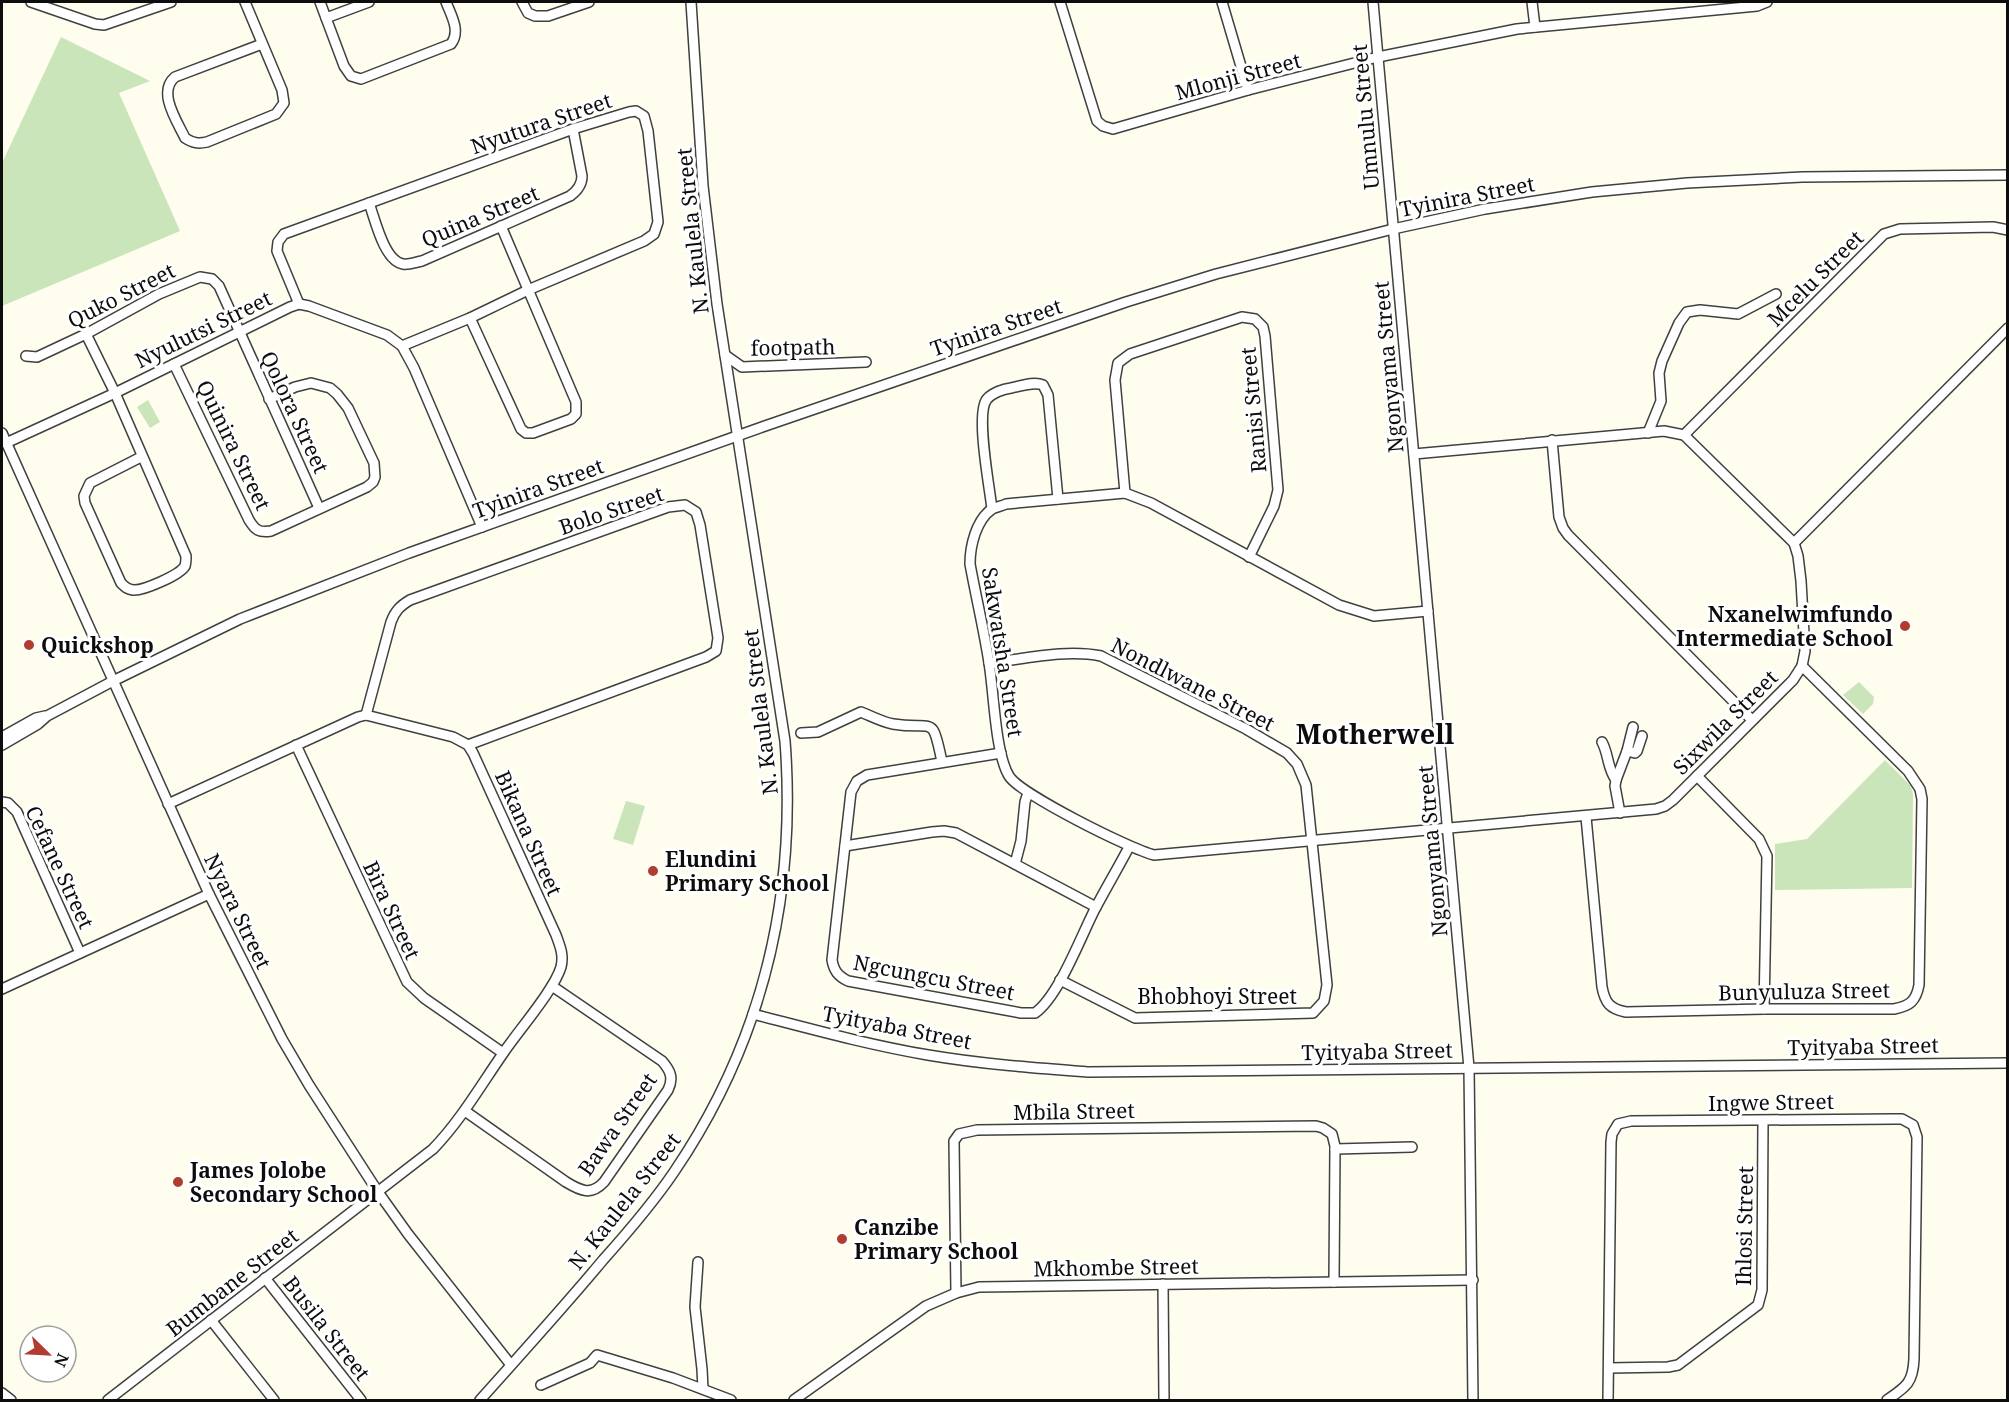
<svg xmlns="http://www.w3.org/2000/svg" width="2009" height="1402" font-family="'Noto Serif',serif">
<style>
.green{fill:#cae5ba}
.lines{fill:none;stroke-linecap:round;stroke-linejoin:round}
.minor-casing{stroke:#404040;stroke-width:12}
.minor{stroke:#fff;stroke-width:9}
.poi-dot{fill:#b13c30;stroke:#fff;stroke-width:2}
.labels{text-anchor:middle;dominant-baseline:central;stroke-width:6;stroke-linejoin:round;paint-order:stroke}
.street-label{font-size:21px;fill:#0d0d0d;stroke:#fff}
.poi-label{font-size:21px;font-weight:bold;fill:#0d0d0d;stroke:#fff;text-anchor:start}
.district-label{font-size:27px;font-weight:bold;fill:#0d0d0d;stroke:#fff}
</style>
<rect width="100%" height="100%" fill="#fefdee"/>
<g class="green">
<path d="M 61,37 L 150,81 L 119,93 L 180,231 L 2,306 L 2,163 Z"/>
<path d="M 148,400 L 160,422 L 150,428 L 137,407 Z"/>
<path d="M 1859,682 L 1874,697 L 1873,704 L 1863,714 L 1843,695 Z"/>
<path d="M 1885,760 L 1911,786 L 1913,795 L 1912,888 L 1775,890 L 1775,844 L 1807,839 Z"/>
<path d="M 626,801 L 645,806 L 633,845 L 613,839 Z"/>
</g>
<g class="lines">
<g class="minor-casing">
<g id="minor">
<path d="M 31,2 L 95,24 L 104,25 L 171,2"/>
<path d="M 245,2 L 282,90 L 284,103 L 276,114 L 207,142 C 198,144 193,143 185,138 C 177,121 157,92 175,77 L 262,44"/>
<path d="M 320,2 L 344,66 L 351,76 L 361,79 L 451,44 C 461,31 451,15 446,2"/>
<path d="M 522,2 L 528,13 L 535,16 L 548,16 L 589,2"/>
<path d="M 1060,2 L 1097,121 L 1103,126 L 1113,129 L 1248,90 L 1378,57 L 1517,29 L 1757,6 L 1767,2"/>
<path d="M 1222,2 L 1248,90"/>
<path d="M 1373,2 L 1469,1068 L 1473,1400"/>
<path d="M 1532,2 L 1535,27"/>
<path d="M 326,18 L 369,2"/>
<path d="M 369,203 C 375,219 384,261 403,264 C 409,265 416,262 422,261 L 570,196 C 577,191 582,185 582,176 L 573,129"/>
<path d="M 299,304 L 277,251 L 278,242 L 284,234 L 573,129 L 629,112 L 636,111 L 644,116 L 648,131 L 658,222 L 654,234 L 644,241 L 528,290 L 470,318 L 402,346"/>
<path d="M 470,318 L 521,429 L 526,433 L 533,433 L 571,419 L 576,414 L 576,402 L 501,226"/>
<path d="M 86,334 L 115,393 L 186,556 C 186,559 186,563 185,566 C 180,575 143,591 133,590 C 127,589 125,587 121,583 L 85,503 L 84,496 L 90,483 L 141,457"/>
<path d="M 725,355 L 742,367 L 866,362"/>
<path d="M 26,356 L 37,357 L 86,334 L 159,294 L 200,277 L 212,279 L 219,286 L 319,508"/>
<path d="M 174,364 L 249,520 C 255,530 259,533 271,531 L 367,487 L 373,482 L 375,477 L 374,463 L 348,408 L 337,394 L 330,388 L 311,383 L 295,387 L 269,399"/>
<path d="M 2,433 L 209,894 L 282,1039 L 309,1085 L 378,1192 L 408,1234 L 511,1365"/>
<path d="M 1648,433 L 1661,401 L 1659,373 L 1662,361 L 1679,323 L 1687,312 L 1700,310 L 1738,314 L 1776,294"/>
<path d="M 1684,435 L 1884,234 L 1900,229 L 1993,227 L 2008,230"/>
<path d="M 1552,440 L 1559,517 L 1563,528 L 1568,535 L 1752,720"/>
<path d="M 6,443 L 115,393 L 290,307 L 299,304 L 309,306 L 387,335 L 402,346 L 414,368 L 482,527"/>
<path d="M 1414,454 L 1664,431 L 1684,435 L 1794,543 L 1798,556 L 1801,581 L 1805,651 L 1802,666 L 1793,680 L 1673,800 L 1665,806 L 1656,809 L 1154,855 C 1130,849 1020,794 1009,776 C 995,753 994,692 989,663 C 984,630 976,597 970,564 C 970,546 976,520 992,509 C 996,507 1002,506 1006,504 L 1125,493 L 1151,503 L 1339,605 L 1374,616 L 1428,611"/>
<path d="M 1125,493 L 1115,380 L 1118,363 L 1130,354 L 1242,317 L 1255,319 L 1263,327 L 1265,336 L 1278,490 L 1274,506 L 1249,557"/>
<path d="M 992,509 C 990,489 975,413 987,399 C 992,393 1003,389 1011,388 C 1021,386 1034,381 1043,385 L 1048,395 L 1058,499"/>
<path d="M 1794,543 L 2008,328"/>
<path d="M 989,663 C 1025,659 1065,649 1101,656 L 1246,729 L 1287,753 L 1297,764 L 1306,785 L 1327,985 L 1324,1001 L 1313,1013 L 1135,1018 L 1060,980"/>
<path d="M 366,715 L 391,622 C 395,611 400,606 410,600 L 668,507 L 685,505 L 696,512 L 700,525 L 718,638 L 716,651 L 706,657 L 468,745"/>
<path d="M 801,733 L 818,732 L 861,712 C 871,716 882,722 893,724 C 934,731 932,712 942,762"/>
<path d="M 2,737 L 36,718 L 45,716"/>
<path d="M 1602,742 C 1609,755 1607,768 1616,780 L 1615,786 L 1620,813"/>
<path d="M 2,745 L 38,724 L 47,716 L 113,681 L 240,619 L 409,553 L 765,426 L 1126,302 L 1216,274 L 1393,229 L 1485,209 L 1592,192 L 1687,183 L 1802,177 L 2008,175"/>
<path d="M 296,745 L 407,982 L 424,998 L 503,1053"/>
<path d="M 1627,751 L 1635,753 L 1637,751 L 1642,736"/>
<path d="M 1001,753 L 867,775 L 857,781 L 851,792 L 832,960 C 834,971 838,976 848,981 L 1021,1013 L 1035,1013 C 1059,996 1081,936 1095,909 C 1106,888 1118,868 1129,847"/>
<path d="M 1697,776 L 1759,839 L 1767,856 L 1764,1009"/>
<path d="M 1616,780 L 1627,751 L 1633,727"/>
<path d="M 2,802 L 8,803 L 17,812 L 80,953"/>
<path d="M 1586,817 L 1602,987 C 1605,1003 1610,1009 1626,1012 L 1764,1009 L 1894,1009 C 1910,1006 1916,1001 1919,985 L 1922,799 L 1920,789 L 1908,771 L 1802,666"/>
<path d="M 845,846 L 932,832 L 944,831 L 956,833 L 1096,907"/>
<path d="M 1015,864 L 1021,841 L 1025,802 L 1028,793"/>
<path d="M 2,989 L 209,894"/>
<path d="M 753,1014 C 811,1029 869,1045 928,1055 C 981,1064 1035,1068 1088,1072 L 2008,1063"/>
<path d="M 465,1111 L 566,1182 C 581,1191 591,1196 604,1182 L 668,1090 C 674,1078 670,1070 662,1061 L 552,986"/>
<path d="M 1335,1149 L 1412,1147"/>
<path d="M 698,1262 L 695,1307 L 702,1369 L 703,1389"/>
<path d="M 265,1278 L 361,1400"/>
<path d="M 1163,1284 L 1164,1400"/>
<path d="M 956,1293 L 954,1141 L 959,1134 L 977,1130 L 1316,1126 L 1323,1128 L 1332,1134 L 1335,1146 L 1334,1282"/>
<path d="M 211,1320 L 274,1400"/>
<path d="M 1609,1368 L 1668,1367 L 1678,1365 L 1758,1305 L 1762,1290 L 1763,1121"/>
<path d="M 541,1385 L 590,1363 L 597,1355 L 673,1378 L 731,1400"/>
<path d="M 2,1393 L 11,1400"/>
<path d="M 108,1400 L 433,1149 C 461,1120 481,1085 504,1052 C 519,1030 554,990 561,967 C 564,955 560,946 556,935 L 473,753 L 468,745 L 453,737 L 366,715 L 358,717 L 168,804"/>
<path d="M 480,1400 C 521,1354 563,1308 603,1260 C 628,1232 653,1203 674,1172 C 763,1041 797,898 785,741 L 717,304 L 703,186 L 691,2"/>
<path d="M 794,1400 L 926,1306 L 956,1293 L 979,1287 L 1473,1280"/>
<path d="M 1608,1400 L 1611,1142 L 1612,1134 L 1618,1124 L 1631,1121 L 1894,1119 L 1902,1119 L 1913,1125 L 1917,1137 L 1914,1359 C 1913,1383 1906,1387 1887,1400"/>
</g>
</g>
<use href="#minor" class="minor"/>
</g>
<g class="poi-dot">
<circle cx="1905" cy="626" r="6"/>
<circle cx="29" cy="645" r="6"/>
<circle cx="653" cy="871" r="6"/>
<circle cx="178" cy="1182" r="6"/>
<circle cx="842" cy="1239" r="6"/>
</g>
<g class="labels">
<g class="street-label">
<text transform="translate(1238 76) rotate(-15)">Mlonji Street</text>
<text transform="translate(1365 117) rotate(-95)">Umnulu Street</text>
<text transform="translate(541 123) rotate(-19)">Nyutura Street</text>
<text transform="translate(1467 196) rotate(-11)">Tyinira Street</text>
<text transform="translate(480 216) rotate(-23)">Quina Street</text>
<text transform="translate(692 231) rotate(-96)">N. Kaulela Street</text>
<text transform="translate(1815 278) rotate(-45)">Mcelu Street</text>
<text transform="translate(121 295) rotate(-27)">Quko Street</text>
<text transform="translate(996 327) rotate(-19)">Tyinira Street</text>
<text transform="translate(203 329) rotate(-26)">Nyulutsi Street</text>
<text transform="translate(793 347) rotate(-1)">footpath</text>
<text transform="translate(1388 367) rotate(-95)">Ngonyama Street</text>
<text transform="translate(1253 410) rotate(-95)">Ranisi Street</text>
<text transform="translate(295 412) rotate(65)">Qolora Street</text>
<text transform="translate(234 445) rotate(64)">Quinira Street</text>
<text transform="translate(538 488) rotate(-20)">Tyinira Street</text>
<text transform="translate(611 510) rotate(-19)">Bolo Street</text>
<text transform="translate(1003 652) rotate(81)">Sakwatsha Street</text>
<text transform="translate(1193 684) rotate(27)">Nondlwane Street</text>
<text transform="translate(760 712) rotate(-97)">N. Kaulela Street</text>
<text transform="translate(1725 722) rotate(-45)">Sixwila Street</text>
<text transform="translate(529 833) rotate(66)">Bikana Street</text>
<text transform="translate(1432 851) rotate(-95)">Ngonyama Street</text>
<text transform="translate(60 867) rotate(65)">Cefane Street</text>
<text transform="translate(392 910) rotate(65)">Bira Street</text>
<text transform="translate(238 911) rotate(64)">Nyara Street</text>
<text transform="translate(934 977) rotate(11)">Ngcungcu Street</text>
<text transform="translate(1804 991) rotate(-1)">Bunyuluza Street</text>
<text x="1217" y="996">Bhobhoyi Street</text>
<text transform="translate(897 1027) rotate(11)">Tyityaba Street</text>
<text transform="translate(1863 1046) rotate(-1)">Tyityaba Street</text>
<text transform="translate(1377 1051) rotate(-1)">Tyityaba Street</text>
<text transform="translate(1771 1102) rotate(-1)">Ingwe Street</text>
<text transform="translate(1074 1111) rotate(-1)">Mbila Street</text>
<text transform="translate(617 1124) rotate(-55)">Bawa Street</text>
<text transform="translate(624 1201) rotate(-52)">N. Kaulela Street</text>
<text transform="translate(1744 1226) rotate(-89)">Ihlosi Street</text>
<text transform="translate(1116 1267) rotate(-1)">Mkhombe Street</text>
<text transform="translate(232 1282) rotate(-38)">Bumbane Street</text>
<text transform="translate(327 1328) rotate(52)">Busila Street</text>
</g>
<g class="poi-label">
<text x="1893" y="614" text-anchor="end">Nxanelwimfundo<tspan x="1893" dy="24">Intermediate School</tspan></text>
<text x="41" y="645">Quickshop</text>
<text x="665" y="859">Elundini<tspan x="665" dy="24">Primary School</tspan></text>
<text x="190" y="1170">James Jolobe<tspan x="190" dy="24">Secondary School</tspan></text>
<text x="854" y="1227">Canzibe<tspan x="854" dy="24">Primary School</tspan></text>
</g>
<g class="district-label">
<text x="1375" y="733">Motherwell</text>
</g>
</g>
<rect width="2009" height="1402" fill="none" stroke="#0d0d0d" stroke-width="6"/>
<g transform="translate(48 1354) rotate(114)"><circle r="28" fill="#ffffff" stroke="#9e9e9e" stroke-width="1.5"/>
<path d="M0-4.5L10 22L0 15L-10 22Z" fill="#b13c30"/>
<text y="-9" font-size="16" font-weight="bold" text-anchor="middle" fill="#0d0d0d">N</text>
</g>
</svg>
